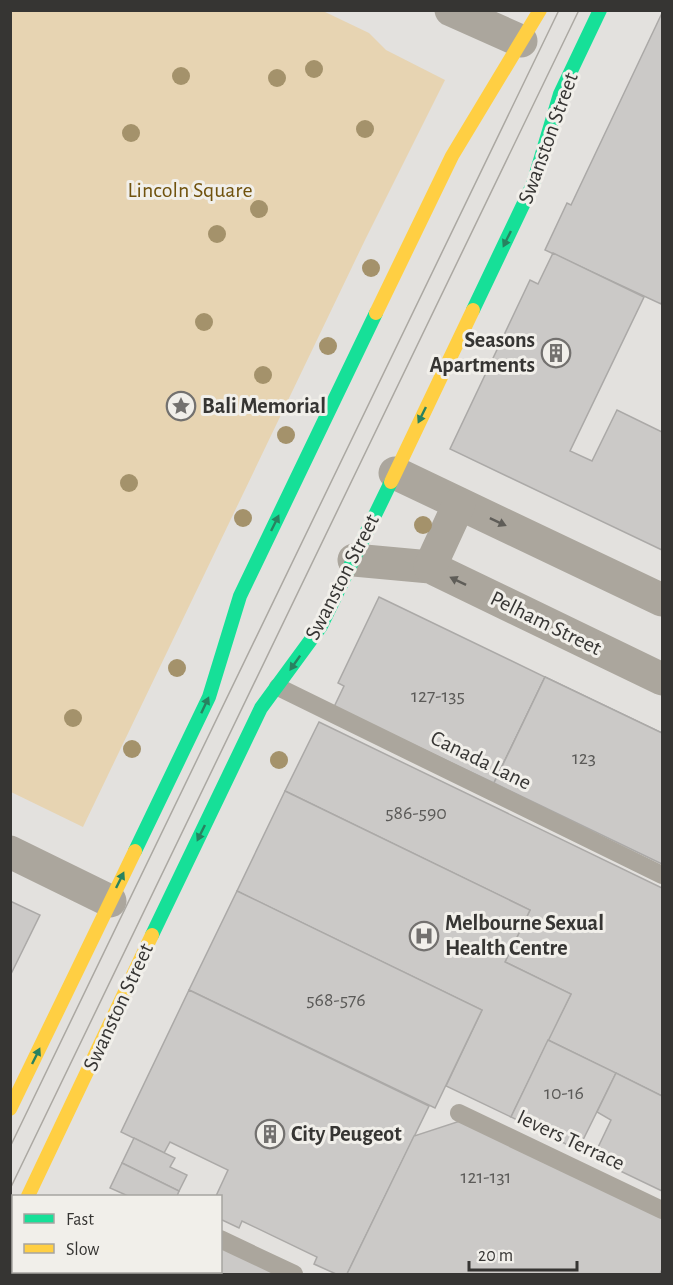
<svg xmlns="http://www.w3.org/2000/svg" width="673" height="1285" font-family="'Alegreya Sans',sans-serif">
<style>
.green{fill:#e7d4b2}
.building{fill:#cbc9c7;stroke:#aba9a7;stroke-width:1.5}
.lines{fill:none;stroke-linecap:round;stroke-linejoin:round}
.lane{stroke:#aba69d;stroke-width:18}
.street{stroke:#aba69d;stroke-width:33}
.fast{stroke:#16e098;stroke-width:14}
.slow{stroke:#ffcf43;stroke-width:14}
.tram{stroke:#aba8a2;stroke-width:1.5}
.tree{fill:#a4926b}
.oneway{fill:#288260}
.oneway2{fill:#5f5d58}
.labels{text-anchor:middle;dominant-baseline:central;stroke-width:6;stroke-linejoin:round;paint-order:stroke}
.number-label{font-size:20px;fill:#5b5a58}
.street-label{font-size:22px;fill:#363533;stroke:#f1efea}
.park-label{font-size:22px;fill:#70520d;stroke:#f1efea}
.poi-label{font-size:22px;font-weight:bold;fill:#363533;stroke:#f1efea;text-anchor:start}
</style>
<rect width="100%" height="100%" fill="#e3e1de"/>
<path class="green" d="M 10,11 L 323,11 L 369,33 L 386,50 L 445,80 L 365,240 L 83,827 L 11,792 Z"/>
<g class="building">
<path d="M 662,13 L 662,301 L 661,304 L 545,250 L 567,203 L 571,205 Z"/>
<path d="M 553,253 L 644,297 L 570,451 L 592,461 L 617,410 L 662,432 L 662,550 L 450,449 L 530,280 L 538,284 Z"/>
<path d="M 379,597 L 545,677 L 494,783 L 334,707 L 344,686 L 338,683 Z"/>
<path d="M 545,677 L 662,733 L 662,845 L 655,860 L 494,783 Z"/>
<path d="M 545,677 L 662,733 L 662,864 L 494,783 Z"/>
<path d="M 319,722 L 662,888 L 662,1096 L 548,1040 L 571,994 L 505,962 L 530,910 L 285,791 Z"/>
<path d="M 285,791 L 530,910 L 505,962 L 571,994 L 511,1117 L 446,1086 L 482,1010 L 237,891 Z"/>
<path d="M 237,891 L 482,1010 L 435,1108 L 189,990 Z"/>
<path d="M 10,901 L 40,915 L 10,976 Z"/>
<path d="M 189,990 L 429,1106 L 347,1274 L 336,1274 L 314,1264 L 317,1257 L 242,1221 L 239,1228 L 220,1219 L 220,1196 L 216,1196 L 228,1170 L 170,1142 L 164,1153 L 121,1132 Z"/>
<path d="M 548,1040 L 616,1073 L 578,1150 L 511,1117 Z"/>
<path d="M 616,1073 L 662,1096 L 662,1191 L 593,1158 L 611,1120 L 597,1112 Z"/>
<path d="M 460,1121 L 662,1218 L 662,1269 L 660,1274 L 347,1274 L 414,1136 Z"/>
<path d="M 134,1138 L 175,1158 L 170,1167 L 187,1175 L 179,1191 L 122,1163 Z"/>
<path d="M 122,1163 L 179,1191 L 177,1196 L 128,1196 L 110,1188 Z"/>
<path d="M 220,1247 L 279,1274 L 61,1274 L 63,1272 L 220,1272 Z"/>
</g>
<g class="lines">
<g class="lane">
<path d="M 278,687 L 662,875"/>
<path d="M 459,1113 L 662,1210"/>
<path d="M 220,1239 L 294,1274"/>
</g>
<g class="street">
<path d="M 451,10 L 521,41"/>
<path d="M 395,473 L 662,600"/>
<path d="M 354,560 L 430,567 L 662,679"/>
<path d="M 430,567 L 459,504"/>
<path d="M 10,852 L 110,901"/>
</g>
<g class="fast">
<path d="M 473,310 L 533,184 L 560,94 L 600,10"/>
<path d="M 135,851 L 209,697 L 240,596 L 376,313"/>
<path d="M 152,935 L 261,708 L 321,626 L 391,482"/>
<path d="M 10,1233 L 14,1226"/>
</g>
<g class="slow">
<path d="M 376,313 L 452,156 L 540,10"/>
<path d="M 391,482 L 473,310"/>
<path d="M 10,1109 L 135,851"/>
<path d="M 28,1196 L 152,935"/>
</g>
<g class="tram">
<path d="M 10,1147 L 559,10"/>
<path d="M 10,1189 L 579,10"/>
</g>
</g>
<g class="tree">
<circle cx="314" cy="69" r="9"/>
<circle cx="181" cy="76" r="9"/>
<circle cx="277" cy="78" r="9"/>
<circle cx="365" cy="129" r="9"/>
<circle cx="131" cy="133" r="9"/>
<circle cx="259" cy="209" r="9"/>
<circle cx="217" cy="234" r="9"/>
<circle cx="371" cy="268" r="9"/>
<circle cx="204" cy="322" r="9"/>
<circle cx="328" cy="346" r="9"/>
<circle cx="263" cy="375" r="9"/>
<circle cx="286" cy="435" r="9"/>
<circle cx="129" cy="483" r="9"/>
<circle cx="243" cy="518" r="9"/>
<circle cx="423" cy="525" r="9"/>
<circle cx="177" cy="668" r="9"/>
<circle cx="73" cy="718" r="9"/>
<circle cx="132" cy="749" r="9"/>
<circle cx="279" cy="760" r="9"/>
</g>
<defs><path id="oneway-solid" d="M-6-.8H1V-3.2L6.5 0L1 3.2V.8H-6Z" transform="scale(1.5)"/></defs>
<g class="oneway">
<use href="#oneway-solid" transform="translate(507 239) rotate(116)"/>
<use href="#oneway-solid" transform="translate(422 415) rotate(116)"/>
<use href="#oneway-solid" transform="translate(275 523) rotate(-64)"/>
<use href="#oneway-solid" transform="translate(295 663) rotate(125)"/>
<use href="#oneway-solid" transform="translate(205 705) rotate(-65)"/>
<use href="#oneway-solid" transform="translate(201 833) rotate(116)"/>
<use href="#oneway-solid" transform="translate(120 880) rotate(-64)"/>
<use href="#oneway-solid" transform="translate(36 1056) rotate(-64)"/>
</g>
<g class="oneway2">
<use href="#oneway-solid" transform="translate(498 522) rotate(25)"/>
<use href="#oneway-solid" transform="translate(458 581) rotate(-154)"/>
</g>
<defs>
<g id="building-ring" transform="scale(1.5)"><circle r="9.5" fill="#f1efea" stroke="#73716f" stroke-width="1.5"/><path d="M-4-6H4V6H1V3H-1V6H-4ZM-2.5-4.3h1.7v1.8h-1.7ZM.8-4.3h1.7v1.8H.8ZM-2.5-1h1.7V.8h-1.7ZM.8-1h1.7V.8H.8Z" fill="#73716f"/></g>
<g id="sight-ring" transform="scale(1.5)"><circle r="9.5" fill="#f1efea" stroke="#73716f" stroke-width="1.5"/><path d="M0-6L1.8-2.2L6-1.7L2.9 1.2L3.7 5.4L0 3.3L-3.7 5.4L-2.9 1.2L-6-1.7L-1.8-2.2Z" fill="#73716f"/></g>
<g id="hospital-ring" transform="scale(1.5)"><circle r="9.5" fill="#f1efea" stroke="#73716f" stroke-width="1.5"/><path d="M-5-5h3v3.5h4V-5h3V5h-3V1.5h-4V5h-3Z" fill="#73716f"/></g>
</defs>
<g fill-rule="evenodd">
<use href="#building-ring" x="556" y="353"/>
<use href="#sight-ring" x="181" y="406"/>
<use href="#hospital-ring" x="424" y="936"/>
<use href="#building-ring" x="270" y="1134"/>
</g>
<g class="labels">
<g class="number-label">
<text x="438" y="696">127-135</text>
<text x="584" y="758">123</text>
<text x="416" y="813">586-590</text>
<text x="336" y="1000">568-576</text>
<text x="564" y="1093">10-16</text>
<text x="486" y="1177">121-131</text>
</g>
<g class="street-label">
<text transform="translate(548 138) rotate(-70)">Swanston Street</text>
<text transform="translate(342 577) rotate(-63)">Swanston Street</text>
<text transform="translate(546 623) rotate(26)">Pelham Street</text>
<text transform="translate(481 760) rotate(26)">Canada Lane</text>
<text transform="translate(118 1007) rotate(-65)">Swanston Street</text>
<text transform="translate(571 1140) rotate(25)">Ievers Terrace</text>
</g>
<g class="park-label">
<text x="190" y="190">Lincoln Square</text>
</g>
<g class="poi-label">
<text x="535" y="340" text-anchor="end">Seasons<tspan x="535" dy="25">Apartments</tspan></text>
<text x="202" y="406">Bali Memorial</text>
<text x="445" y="923">Melbourne Sexual<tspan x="445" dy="25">Health Centre</tspan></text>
<text x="291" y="1134">City Peugeot</text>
</g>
</g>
<rect width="673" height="1285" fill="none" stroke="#363533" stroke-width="24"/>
<rect x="12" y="1195" width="210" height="78" fill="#f1efea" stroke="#a6a5a1" stroke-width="1.5"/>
<rect x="24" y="1214" width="30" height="9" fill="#16e098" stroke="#a6a5a1" stroke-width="1.5"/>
<text x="66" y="1225" font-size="18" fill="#363533">Fast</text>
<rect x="24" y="1244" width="30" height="9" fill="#ffcf43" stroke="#a6a5a1" stroke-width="1.5"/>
<text x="66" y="1255" font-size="18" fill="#363533">Slow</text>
<path d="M469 1261v9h108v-9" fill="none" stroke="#363533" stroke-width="3"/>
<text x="478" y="1261" font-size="18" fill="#363533" stroke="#f1efea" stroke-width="4.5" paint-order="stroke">20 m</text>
</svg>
